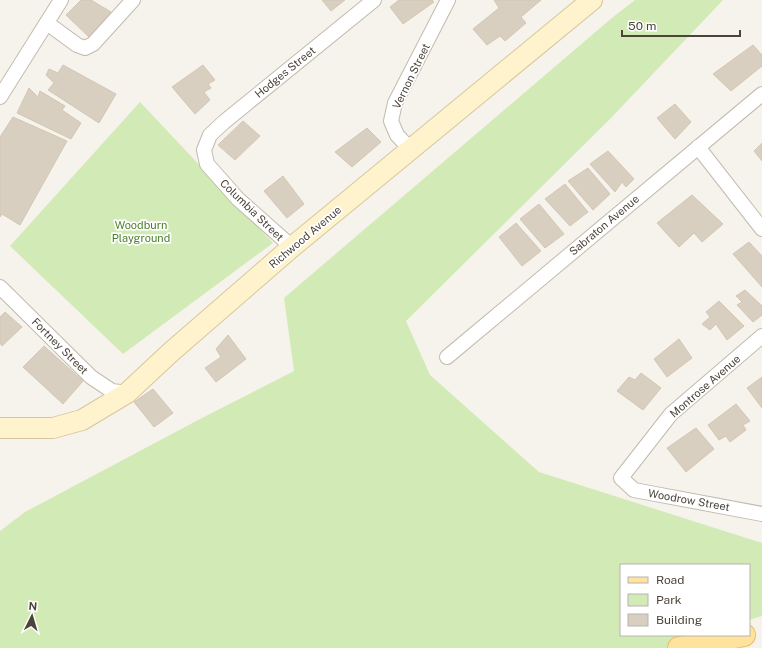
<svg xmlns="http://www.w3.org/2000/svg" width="762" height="648" font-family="'Public Sans',sans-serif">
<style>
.green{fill:#d2eab5}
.building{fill:#d8cfc1;stroke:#d3c7b4}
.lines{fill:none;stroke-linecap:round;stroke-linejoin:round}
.street-casing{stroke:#c2bbae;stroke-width:16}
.secondary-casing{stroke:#d6c79b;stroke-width:22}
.primary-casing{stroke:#e6c16a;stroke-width:24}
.street{stroke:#fff;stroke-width:14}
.secondary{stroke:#fff3cd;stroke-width:20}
.primary{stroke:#ffe39c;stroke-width:22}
.labels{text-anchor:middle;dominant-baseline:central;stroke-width:3.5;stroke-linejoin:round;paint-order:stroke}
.street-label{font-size:11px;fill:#4b4439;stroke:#fff}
.park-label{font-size:11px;fill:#4a7f2a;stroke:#fff}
</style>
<rect width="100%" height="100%" fill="#f6f3ec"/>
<g class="green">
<path d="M 635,0 L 723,0 L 611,118 L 406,321 L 430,375 L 539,472 L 762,543 L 762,616 L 749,620 L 749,565 L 621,565 L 621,635 L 705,635 L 666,648 L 0,648 L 0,531 L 25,512 L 200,419 L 294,371 L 284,298 L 613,17 Z"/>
<path d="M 140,102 L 273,243 L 123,354 L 10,246 Z"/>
</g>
<g class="building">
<path d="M 81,0 L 91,0 L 111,12 L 89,37 L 66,15 Z"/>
<path d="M 322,0 L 345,0 L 331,11 Z"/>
<path d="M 399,0 L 432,0 L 434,2 L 403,24 L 390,7 Z"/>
<path d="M 494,0 L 541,0 L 521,17 L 526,23 L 505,41 L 500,36 L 487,45 L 473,29 L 499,8 Z"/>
<path d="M 753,45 L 762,55 L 762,66 L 731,91 L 713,74 Z"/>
<path d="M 63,65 L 116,94 L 99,123 L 48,90 L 54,83 L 46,75 L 49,69 L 58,73 Z"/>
<path d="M 203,65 L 215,80 L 208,84 L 211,88 L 204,92 L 210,100 L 195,114 L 172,87 Z"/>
<path d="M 29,88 L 38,97 L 40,91 L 65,106 L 62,110 L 81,123 L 71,139 L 17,113 Z"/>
<path d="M 675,104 L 691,122 L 675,139 L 657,118 Z"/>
<path d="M 13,117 L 67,141 L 20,225 L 2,214 L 0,217 L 0,137 Z"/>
<path d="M 243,121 L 260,136 L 235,160 L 218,145 Z"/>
<path d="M 367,128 L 381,142 L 352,167 L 335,152 Z"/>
<path d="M 762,143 L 762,161 L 754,151 Z"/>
<path d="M 608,151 L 634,179 L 626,187 L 622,182 L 615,192 L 590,164 Z"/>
<path d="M 588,168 L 610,194 L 593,210 L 568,181 Z"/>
<path d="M 283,176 L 304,204 L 287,218 L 264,191 Z"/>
<path d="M 565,184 L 588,212 L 570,226 L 545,199 Z"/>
<path d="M 692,195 L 723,224 L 702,242 L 694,233 L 679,247 L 657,223 Z"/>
<path d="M 539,204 L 564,234 L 545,248 L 520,219 Z"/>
<path d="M 516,223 L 541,251 L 522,266 L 499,237 Z"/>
<path d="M 749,242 L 762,256 L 762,287 L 733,254 Z"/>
<path d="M 745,290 L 762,306 L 762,315 L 753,322 L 737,305 L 742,302 L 736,296 Z"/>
<path d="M 719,301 L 744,326 L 727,340 L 716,324 L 710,330 L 702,324 L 710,317 L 706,312 Z"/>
<path d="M 5,312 L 22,327 L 2,346 L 0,343 L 0,317 Z"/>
<path d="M 228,335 L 246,359 L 216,382 L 205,368 L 221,357 L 216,349 Z"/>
<path d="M 679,339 L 692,358 L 667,377 L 654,359 Z"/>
<path d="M 44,346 L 83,381 L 63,404 L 23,367 Z"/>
<path d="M 641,373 L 661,388 L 643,410 L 617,391 L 629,377 L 635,380 Z"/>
<path d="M 762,377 L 762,408 L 747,388 Z"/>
<path d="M 153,389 L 173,413 L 154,427 L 134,402 Z"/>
<path d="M 736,404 L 750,421 L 743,425 L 746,430 L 730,442 L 726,436 L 719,440 L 708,425 Z"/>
<path d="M 696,428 L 714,449 L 686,472 L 667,448 Z"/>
</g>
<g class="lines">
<g class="street-casing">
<g id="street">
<path d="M 47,23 L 77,45 L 85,48 L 93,44 L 133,0"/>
<path d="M 0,97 L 61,0"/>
<path d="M 698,147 L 762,229"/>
<path d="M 411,150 L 397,135 L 391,121 L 395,103 L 448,0"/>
<path d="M 292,247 L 238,199 L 207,164 L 204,150 L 210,135 L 224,122 L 374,0"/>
<path d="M 0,287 L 91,377 L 112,391 L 127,393"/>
<path d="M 762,336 L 671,414 L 621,478 L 634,490 L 762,514"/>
<path d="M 447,357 L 762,94"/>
</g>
</g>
<g class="secondary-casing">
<path id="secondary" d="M 0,428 L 53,428 L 82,420 L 127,393 L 171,352 L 292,247 L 592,0"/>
</g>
<g class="primary-casing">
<path id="primary" d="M 679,648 L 744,635"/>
</g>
<use href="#street" class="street"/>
<use href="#secondary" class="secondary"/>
<use href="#primary" class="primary"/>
</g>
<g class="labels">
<g class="street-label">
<text transform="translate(285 72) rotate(-39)">Hodges Street</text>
<text transform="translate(411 76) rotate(-64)">Vernon Street</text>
<text transform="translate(252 210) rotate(44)">Columbia Street</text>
<text transform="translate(604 225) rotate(-40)">Sabraton Avenue</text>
<text transform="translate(305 237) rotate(-40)">Richwood Avenue</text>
<text transform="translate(60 346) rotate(45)">Fortney Street</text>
<text transform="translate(705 386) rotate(-41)">Montrose Avenue</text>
<text transform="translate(689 500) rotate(10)">Woodrow Street</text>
</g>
<g class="park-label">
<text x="141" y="225">Woodburn<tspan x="141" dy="13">Playground</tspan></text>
</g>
</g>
<rect x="620" y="564" width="130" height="72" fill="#ffffff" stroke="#b7b4b0"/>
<rect x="628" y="577" width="20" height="6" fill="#ffe39c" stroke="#b7b4b0"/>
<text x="656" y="584" font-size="12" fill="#4b4439">Road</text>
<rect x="628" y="594" width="20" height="12" fill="#d2eab5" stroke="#b7b4b0"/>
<text x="656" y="604" font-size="12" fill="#4b4439">Park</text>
<rect x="628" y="614" width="20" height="12" fill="#d8cfc1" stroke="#b7b4b0"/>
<text x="656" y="624" font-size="12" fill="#4b4439">Building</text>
<g transform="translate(32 616) rotate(5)" stroke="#ffffff" stroke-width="3" paint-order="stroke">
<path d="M0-3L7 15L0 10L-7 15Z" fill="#4b4439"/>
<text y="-6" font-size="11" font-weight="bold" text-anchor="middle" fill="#4b4439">N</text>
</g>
<path d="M622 30v6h118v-6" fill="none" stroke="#4b4439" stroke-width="2"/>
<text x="628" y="30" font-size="12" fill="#4b4439" stroke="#ffffff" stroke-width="3" paint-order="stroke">50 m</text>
</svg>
